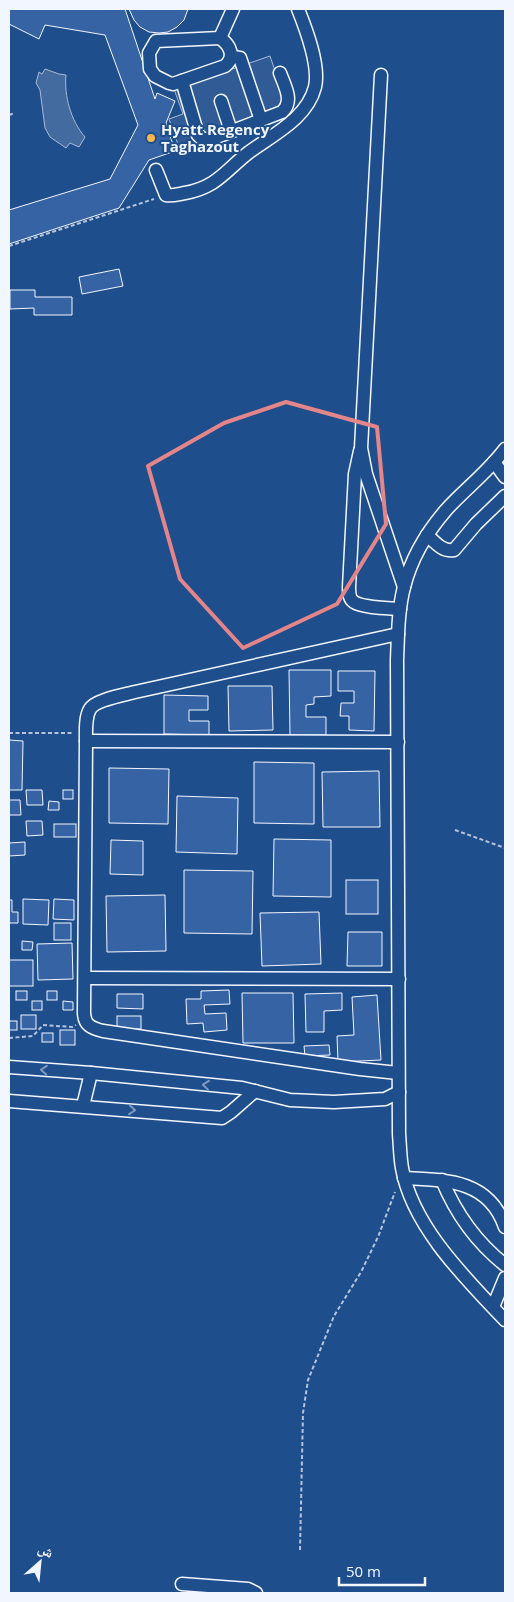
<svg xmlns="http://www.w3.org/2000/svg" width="514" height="1602" font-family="'Open Sans','Noto Naskh Arabic',sans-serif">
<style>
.built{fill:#305b95;stroke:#a8bbd7}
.water{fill:#446ba0;stroke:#a8bbd7}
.building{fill:#3563a3;stroke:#f2f6ff}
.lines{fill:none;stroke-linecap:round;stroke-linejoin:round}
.minor-casing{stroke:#f2f6ff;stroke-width:15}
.path{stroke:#b3c4dc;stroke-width:2;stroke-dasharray:4 2.5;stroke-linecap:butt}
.minor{stroke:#1f4e8c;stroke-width:12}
.oneway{stroke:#7e9ac0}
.marked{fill:none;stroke:#e38589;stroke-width:4;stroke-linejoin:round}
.poi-dot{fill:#ffb74d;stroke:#1f4e8c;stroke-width:2}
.labels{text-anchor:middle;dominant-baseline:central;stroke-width:4;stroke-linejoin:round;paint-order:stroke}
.poi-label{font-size:15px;font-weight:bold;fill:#f2f6ff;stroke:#1f4e8c;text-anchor:start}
</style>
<rect width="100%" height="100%" fill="#1f4e8c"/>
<path class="built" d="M 270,56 L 289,112 L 180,150 L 169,119 L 183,114 L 174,89 Z"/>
<path class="water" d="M 45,69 L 59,74 L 66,75 C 64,96 71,121 85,137 L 79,147 L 70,143 L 66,148 L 50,137 L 45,128 L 40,90 L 36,83 L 39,72 L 42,74 Z"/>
<g class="building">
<path d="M 9,9 L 125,9 L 155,99 L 157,93 L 175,101 L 166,123 L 175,151 L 149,160 L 119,208 L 9,244 L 9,210 L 110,179 L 138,125 L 105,35 L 45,25 L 39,39 L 9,24 Z"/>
<path d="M 129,9 L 188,9 L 184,20 L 177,27 L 168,32 L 159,33 L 149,32 L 140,27 L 134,20 Z"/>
<path d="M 119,269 L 123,286 L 82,294 L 79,277 Z"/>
<path d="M 10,290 L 35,290 L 35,297 L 72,297 L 72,315 L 34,315 L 34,308 L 10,309 Z"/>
<path d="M 289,670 L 331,670 L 331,696 L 314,697 L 314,704 L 306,705 L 306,717 L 326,717 L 326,735 L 290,735 Z"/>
<path d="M 338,671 L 375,671 L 374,731 L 349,730 L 349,716 L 340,716 L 341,703 L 354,703 L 354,691 L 338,691 Z"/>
<path d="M 228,686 L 272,686 L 273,730 L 229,731 Z"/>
<path d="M 164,695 L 208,696 L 208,710 L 189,710 L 189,721 L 209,721 L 209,735 L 164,734 Z"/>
<path d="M 9,740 L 23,741 L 22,790 L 9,790 Z"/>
<path d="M 254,762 L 314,763 L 314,824 L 254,823 Z"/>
<path d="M 109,768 L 169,769 L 168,824 L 109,823 Z"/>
<path d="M 379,771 L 380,827 L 323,827 L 322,772 Z"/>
<path d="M 26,790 L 42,790 L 43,805 L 27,805 Z"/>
<rect x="63" y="790" width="10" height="9"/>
<path d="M 177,796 L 238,798 L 237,854 L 176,852 Z"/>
<path d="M 9,800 L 20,800 L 21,815 L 9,815 Z"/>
<path d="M 49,801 L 59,802 L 59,810 L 48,810 Z"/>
<path d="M 26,821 L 42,821 L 43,835 L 27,836 Z"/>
<rect x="54" y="824" width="22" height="13"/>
<path d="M 274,839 L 331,840 L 331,897 L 273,896 Z"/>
<path d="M 111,840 L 143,841 L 143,875 L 110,874 Z"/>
<path d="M 25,842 L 25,855 L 9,856 L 9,843 Z"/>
<path d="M 184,870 L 253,871 L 252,934 L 184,933 Z"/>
<rect x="346" y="880" width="32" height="34"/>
<path d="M 165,895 L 166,951 L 107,952 L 106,896 Z"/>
<path d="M 23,899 L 49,900 L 48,925 L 23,924 Z"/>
<path d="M 54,899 L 74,900 L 74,920 L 53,919 Z"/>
<path d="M 9,900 L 12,900 L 12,912 L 18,912 L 18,923 L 9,923 Z"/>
<path d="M 319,912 L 321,964 L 262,966 L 260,913 Z"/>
<rect x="54" y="923" width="17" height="17"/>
<path d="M 348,932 L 382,932 L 382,966 L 347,966 Z"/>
<path d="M 22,941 L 33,942 L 32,950 L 22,950 Z"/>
<path d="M 72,943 L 73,979 L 38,980 L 37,944 Z"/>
<rect x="9" y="960" width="24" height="26"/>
<path d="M 229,990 L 230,1004 L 204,1005 L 205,1014 L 226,1013 L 227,1030 L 204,1032 L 203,1023 L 187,1024 L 186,999 L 201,999 L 201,991 Z"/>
<rect x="16" y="991" width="11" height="9"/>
<rect x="47" y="991" width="10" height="9"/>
<path d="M 242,993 L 293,993 L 294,1043 L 243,1043 Z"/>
<path d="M 342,993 L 342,1010 L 324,1011 L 324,1032 L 306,1032 L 305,994 Z"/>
<path d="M 117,994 L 143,994 L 143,1009 L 117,1008 Z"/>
<path d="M 377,995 L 381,1060 L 338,1062 L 337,1036 L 354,1035 L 352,997 Z"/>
<rect x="32" y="1001" width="10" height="9"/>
<path d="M 63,1001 L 73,1002 L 73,1010 L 63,1010 Z"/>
<rect x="21" y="1015" width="15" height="14"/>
<rect x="117" y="1016" width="24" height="13"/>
<rect x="9" y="1021" width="8" height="9"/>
<rect x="60" y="1030" width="15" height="15"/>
<rect x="42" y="1033" width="11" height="9"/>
<path d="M 329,1045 L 330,1055 L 305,1056 L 304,1046 Z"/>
</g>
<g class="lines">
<g class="minor-casing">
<g id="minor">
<path d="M 220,38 C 230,45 236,57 225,66 L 173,84 L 169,83 L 155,76 L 150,69 L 149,53 L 156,41 Z"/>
<path d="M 220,38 L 233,9"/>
<path d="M 232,57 L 240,58 L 261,120"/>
<path d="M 381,75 L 361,448 L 366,474 L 404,587"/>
<path d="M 182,81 L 198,135 L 201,138 L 209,140 L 282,112 C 294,101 285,87 280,73"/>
<path d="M 221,101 L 231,131"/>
<path d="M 156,170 L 166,195 C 172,196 179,194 185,193 C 217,187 225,171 248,153 C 272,135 307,119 315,87 C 320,65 306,29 298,9"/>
<path d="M 505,449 C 488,472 465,489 446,510 C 427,532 411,559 404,587 C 398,610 398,636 397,660 L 399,1134 C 400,1145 400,1157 402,1168 C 412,1226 466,1279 505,1320"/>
<path d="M 360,451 L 355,474 L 349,587 C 349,592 349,599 354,602 C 363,608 390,608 400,609"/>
<path d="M 494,462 L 505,477"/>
<path d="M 427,535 C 435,542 442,552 454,550 L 476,524 L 505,496"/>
<path d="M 398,634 L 135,692 C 124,695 95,700 90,709 C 85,717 86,732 86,741 L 84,1012 C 84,1025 91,1028 103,1031 L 360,1069 L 398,1073"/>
<path d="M 86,741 L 398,742"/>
<path d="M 85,978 L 399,979"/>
<path d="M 9,1067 L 91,1073 L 242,1088 L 290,1100 L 334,1102 L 385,1099 L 399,1092"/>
<path d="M 9,1101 L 222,1118 L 231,1112 L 255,1091"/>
<path d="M 83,1106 L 91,1073"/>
<path d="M 404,1178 C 447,1180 489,1180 505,1227"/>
<path d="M 442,1180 C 456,1214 476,1242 505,1265"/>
<path d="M 493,1307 L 505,1278"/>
<path d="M 182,1584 L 248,1589 L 256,1593"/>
</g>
</g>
<g class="path">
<path d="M 9,115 L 15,113"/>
<path d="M 9,246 L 154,199"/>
<path d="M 9,733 L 74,733"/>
<path d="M 455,830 L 505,848"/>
<path d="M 9,1038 L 33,1036 L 43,1025 L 72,1027 L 76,1025"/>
<path d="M 300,1550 L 303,1413 L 308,1380 L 334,1316 L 361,1272 L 378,1237 L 395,1192"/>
</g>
<use href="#minor" class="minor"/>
</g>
<defs><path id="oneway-chevron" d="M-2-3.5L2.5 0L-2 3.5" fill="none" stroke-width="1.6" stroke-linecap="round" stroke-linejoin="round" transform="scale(1.25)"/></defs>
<g class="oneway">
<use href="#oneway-chevron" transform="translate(44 1070) rotate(-176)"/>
<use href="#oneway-chevron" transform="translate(206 1085) rotate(-174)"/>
<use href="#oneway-chevron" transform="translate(132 1110) rotate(5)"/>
</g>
<path class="marked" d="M 286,402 L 377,427 L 386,524 L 337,604 L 243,648 L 180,579 L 148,466 L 224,423 Z"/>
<circle class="poi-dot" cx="151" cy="138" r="5"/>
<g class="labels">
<g class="poi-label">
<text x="161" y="129">Hyatt Regency<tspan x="161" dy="17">Taghazout</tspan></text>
</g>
</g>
<rect width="514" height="1602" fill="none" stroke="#f2f6ff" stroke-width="20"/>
<g transform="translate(40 1562) rotate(27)" stroke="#1f4e8c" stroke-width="4" paint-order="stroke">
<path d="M0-4L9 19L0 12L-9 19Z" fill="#f2f6ff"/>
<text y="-8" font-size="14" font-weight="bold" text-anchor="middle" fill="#f2f6ff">ش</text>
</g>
<path d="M339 1577v8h86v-8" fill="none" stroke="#f2f6ff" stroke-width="2.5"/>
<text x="346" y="1577" font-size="15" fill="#f2f6ff" stroke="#1f4e8c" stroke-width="4" paint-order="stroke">50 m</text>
</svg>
